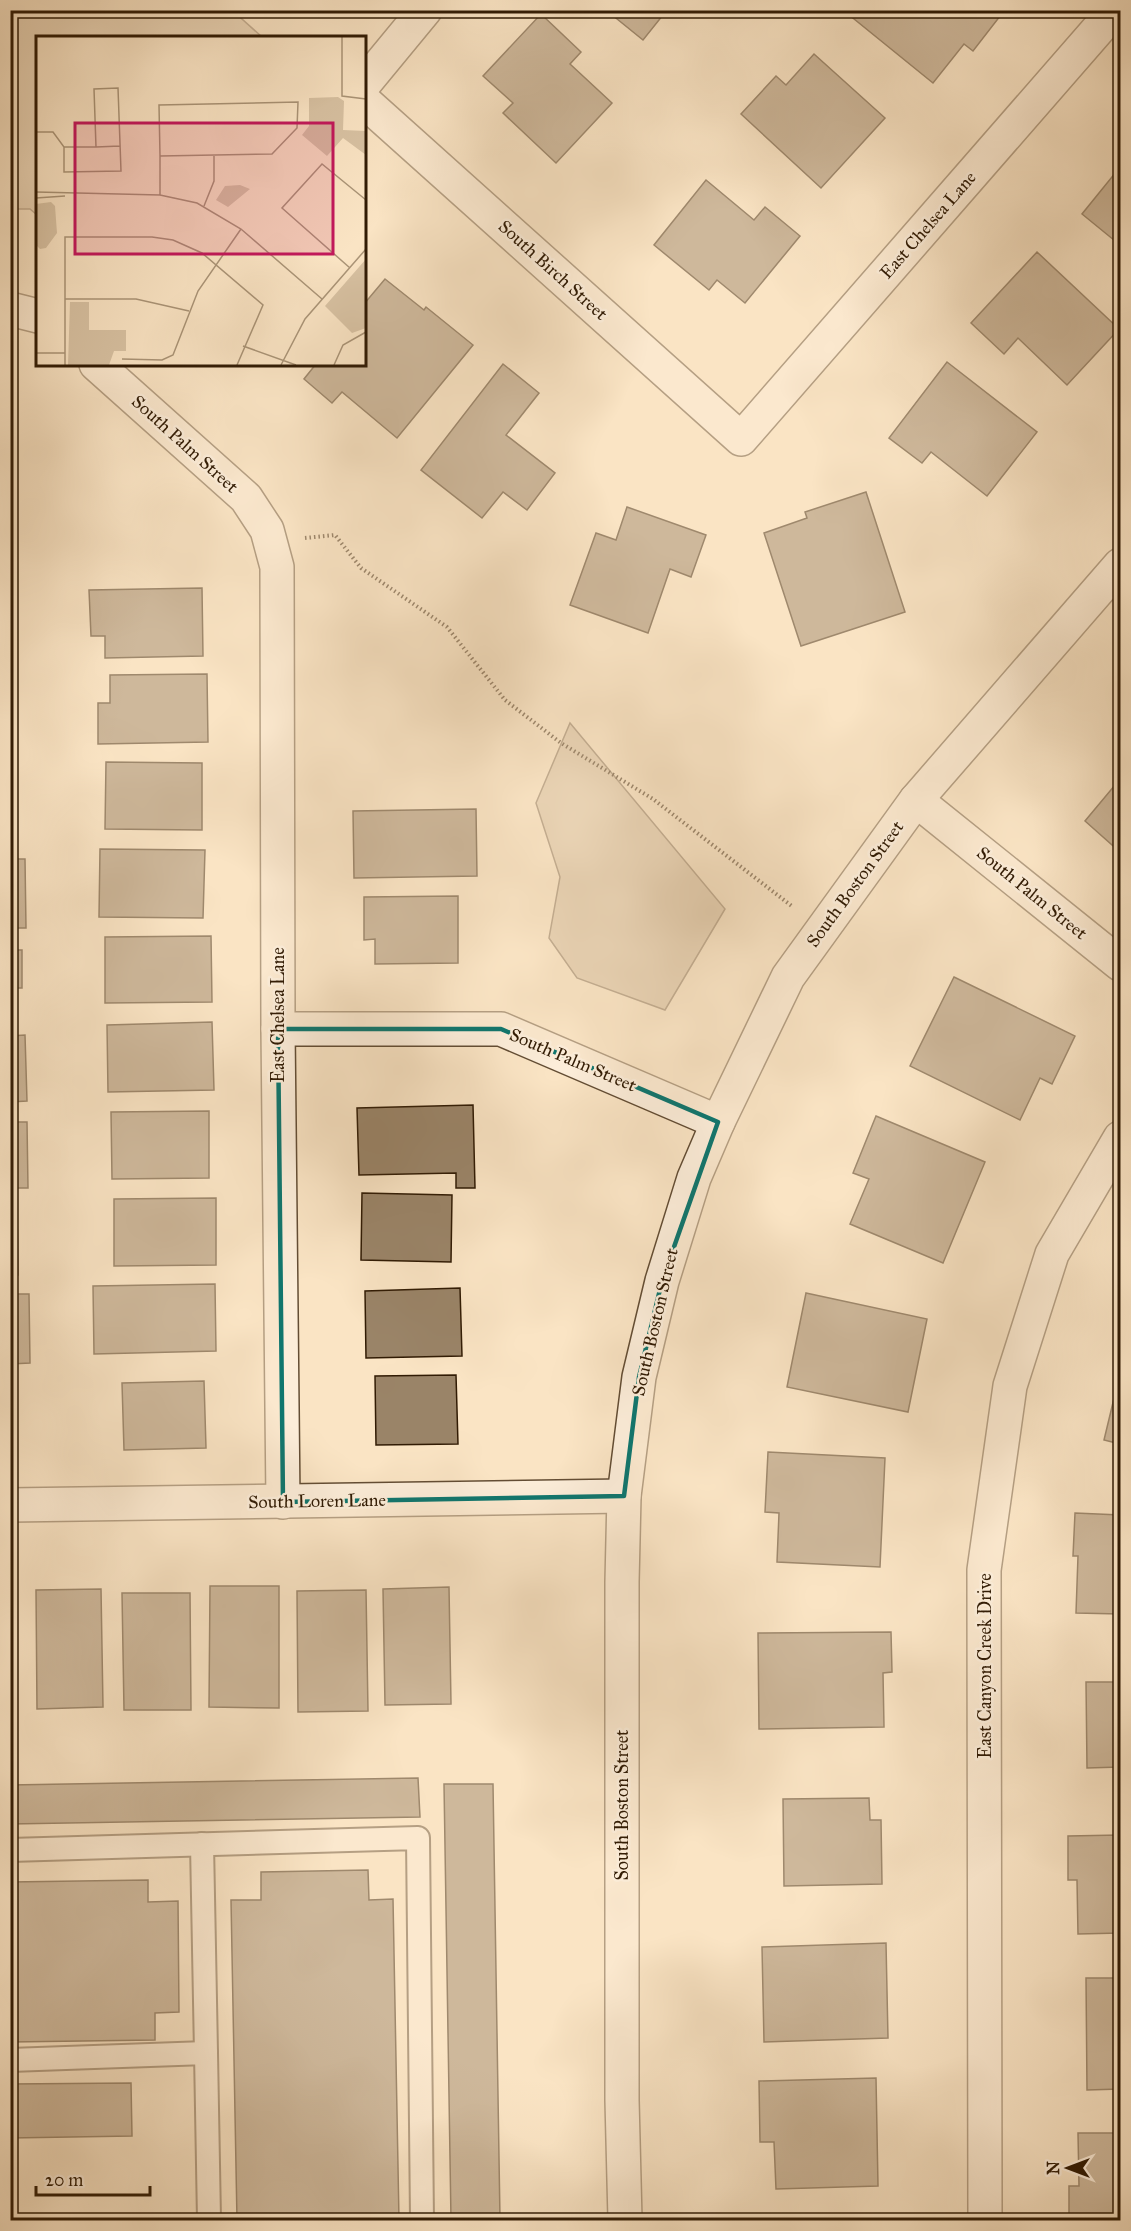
<svg xmlns="http://www.w3.org/2000/svg" width="1131" height="2231" font-family="'IM FELL Great Primer',serif">
<style>
.green{fill:#d8c2a3;stroke:#846e54;stroke-width:1.5}
.building{fill:#9a8468;stroke:#311b04;stroke-width:1.5}
.lines{fill:none;stroke-linecap:round;stroke-linejoin:round}
.lane-casing{stroke:#634d34;stroke-width:26}
.street-casing{stroke:#634d34;stroke-width:36}
.path{stroke:#311b04;stroke-width:4;stroke-dasharray:1.5 3;stroke-linecap:butt}
.lane{stroke:#fcedd9;stroke-width:22}
.street{stroke:#fcedd9;stroke-width:33}
.marked{fill:none;stroke:#0f766e;stroke-width:4.5;stroke-linejoin:round}
.labels{text-anchor:middle;dominant-baseline:central;stroke-width:5;stroke-linejoin:round;paint-order:stroke}
.street-label{font-size:18px;fill:#311b04;stroke:#fcedd9}
.inset-road{fill:none;stroke:#aa9477;stroke-width:1.5}
.view{fill:#c2185b;fill-opacity:0.15;stroke:#c2185b;stroke-width:3}
.inset-edge{fill:none;stroke:#311b04;stroke-width:3}
</style>
<rect width="100%" height="100%" fill="#fae4c4"/>
<filter id="stains"><feTurbulence type="fractalNoise" baseFrequency=".00333" numOctaves="4"/><feColorMatrix values="0 0 0 0 .2 0 0 0 0 .09 0 0 0 0 .02 0 0 0 .5 -.17"/></filter>
<radialGradient id="worn" r=".72"><stop offset=".6" stop-color="#630" stop-opacity="0"/><stop offset="1" stop-color="#630" stop-opacity=".3"/></radialGradient>
<g class="green">
<path d="M 10,11 L 233,11 L 262,37 L 38,38 L 37,215 L 30,209 L 11,209 Z"/>
<path d="M 570,723 L 725,909 L 665,1010 L 577,978 L 549,938 L 560,877 L 536,803 Z"/>
</g>
<g class="building">
<path d="M 606,10 L 667,10 L 643,40 Z"/>
<path d="M 843,10 L 1004,10 L 1004,11 L 973,51 L 964,44 L 933,83 Z"/>
<path d="M 541,14 L 581,52 L 570,64 L 612,103 L 556,163 L 503,113 L 513,103 L 483,76 Z"/>
<path d="M 814,54 L 885,118 L 821,188 L 741,114 L 776,76 L 786,85 Z"/>
<path d="M 1120,167 L 1120,245 L 1082,214 Z"/>
<path d="M 706,180 L 754,220 L 765,207 L 800,236 L 745,303 L 717,280 L 709,290 L 654,245 Z"/>
<path d="M 1037,252 L 1119,329 L 1067,385 L 1018,338 L 1004,354 L 971,323 Z"/>
<path d="M 385,279 L 424,310 L 426,307 L 473,345 L 397,438 L 342,392 L 332,403 L 304,379 L 316,364 L 364,364 L 364,304 Z"/>
<path d="M 947,362 L 1037,432 L 987,496 L 931,452 L 922,463 L 889,438 Z"/>
<path d="M 503,364 L 539,393 L 506,435 L 555,473 L 527,510 L 503,492 L 482,518 L 421,470 Z"/>
<path d="M 866,492 L 905,612 L 801,646 L 764,533 L 807,518 L 805,512 Z"/>
<path d="M 627,507 L 706,535 L 691,577 L 670,569 L 648,633 L 570,605 L 596,533 L 616,540 Z"/>
<path d="M 202,588 L 203,656 L 105,658 L 105,636 L 91,636 L 89,590 Z"/>
<path d="M 207,674 L 208,742 L 98,744 L 98,703 L 110,703 L 110,675 Z"/>
<path d="M 10,685 L 12,754 L 10,754 Z"/>
<path d="M 106,762 L 202,763 L 202,830 L 105,829 Z"/>
<path d="M 1120,779 L 1120,852 L 1085,821 Z"/>
<path d="M 476,809 L 477,876 L 354,878 L 353,811 Z"/>
<path d="M 100,849 L 205,850 L 203,918 L 99,917 Z"/>
<path d="M 10,859 L 25,859 L 26,928 L 10,928 Z"/>
<path d="M 458,896 L 458,963 L 375,964 L 375,939 L 364,940 L 364,897 Z"/>
<path d="M 211,936 L 212,1002 L 105,1003 L 105,937 Z"/>
<rect x="10" y="950" width="12" height="38"/>
<path d="M 954,977 L 1075,1036 L 1052,1084 L 1040,1078 L 1020,1120 L 910,1066 Z"/>
<path d="M 212,1022 L 214,1090 L 108,1092 L 107,1025 Z"/>
<path d="M 25,1035 L 27,1101 L 10,1102 L 10,1036 Z"/>
<path d="M 473,1105 L 475,1188 L 456,1188 L 456,1173 L 359,1175 L 357,1108 Z"/>
<path d="M 209,1111 L 209,1178 L 112,1179 L 111,1112 Z"/>
<path d="M 876,1116 L 985,1162 L 943,1263 L 850,1224 L 869,1179 L 853,1173 Z"/>
<path d="M 10,1122 L 27,1122 L 28,1188 L 10,1188 Z"/>
<path d="M 362,1193 L 452,1195 L 451,1262 L 361,1260 Z"/>
<path d="M 216,1198 L 216,1265 L 114,1266 L 114,1199 Z"/>
<path d="M 10,1209 L 17,1209 L 18,1275 L 10,1275 Z"/>
<path d="M 215,1284 L 216,1351 L 94,1354 L 93,1286 Z"/>
<path d="M 460,1288 L 462,1356 L 366,1358 L 365,1291 Z"/>
<path d="M 806,1293 L 927,1319 L 908,1412 L 787,1387 Z"/>
<path d="M 10,1294 L 29,1294 L 30,1363 L 10,1364 Z"/>
<path d="M 456,1375 L 458,1444 L 376,1445 L 375,1376 Z"/>
<path d="M 204,1381 L 206,1448 L 124,1450 L 122,1383 Z"/>
<path d="M 1116,1390 L 1120,1391 L 1120,1444 L 1104,1440 Z"/>
<path d="M 768,1452 L 885,1458 L 880,1567 L 777,1562 L 779,1513 L 765,1512 Z"/>
<path d="M 1075,1513 L 1120,1515 L 1120,1614 L 1076,1613 L 1078,1556 L 1073,1556 Z"/>
<path d="M 210,1586 L 279,1586 L 279,1708 L 209,1707 Z"/>
<path d="M 449,1587 L 451,1704 L 385,1705 L 383,1589 Z"/>
<path d="M 101,1589 L 103,1707 L 37,1709 L 36,1590 Z"/>
<path d="M 366,1590 L 368,1711 L 298,1712 L 297,1591 Z"/>
<path d="M 122,1593 L 190,1593 L 191,1710 L 124,1710 Z"/>
<path d="M 891,1632 L 892,1672 L 883,1673 L 884,1727 L 759,1729 L 758,1633 Z"/>
<path d="M 1086,1682 L 1120,1682 L 1120,1767 L 1087,1768 Z"/>
<path d="M 418,1778 L 420,1817 L 10,1824 L 10,1785 Z"/>
<path d="M 444,1784 L 493,1784 L 500,2220 L 451,2220 Z"/>
<path d="M 869,1798 L 870,1820 L 881,1820 L 882,1884 L 784,1886 L 783,1799 Z"/>
<path d="M 1120,1835 L 1120,1933 L 1078,1934 L 1077,1880 L 1068,1880 L 1068,1836 Z"/>
<path d="M 368,1870 L 369,1900 L 393,1899 L 399,2220 L 237,2220 L 231,1900 L 261,1900 L 261,1872 Z"/>
<path d="M 148,1880 L 148,1902 L 178,1901 L 179,2012 L 155,2013 L 155,2040 L 10,2042 L 10,1882 Z"/>
<path d="M 886,1943 L 888,2038 L 764,2042 L 762,1947 Z"/>
<path d="M 1086,1978 L 1120,1978 L 1120,2089 L 1087,2090 Z"/>
<path d="M 876,2078 L 878,2186 L 776,2189 L 774,2142 L 760,2142 L 759,2081 Z"/>
<path d="M 131,2083 L 132,2136 L 10,2138 L 10,2084 Z"/>
<path d="M 1078,2133 L 1120,2133 L 1120,2220 L 1069,2220 L 1069,2186 L 1079,2186 Z"/>
</g>
<g class="lines">
<g class="lane-casing">
<g id="lane">
<path d="M 202,1844 L 206,2053"/>
<path d="M 10,1850 L 418,1838 L 422,2220"/>
<path d="M 10,2060 L 206,2053 L 209,2220"/>
</g>
</g>
<g class="street-casing">
<g id="street">
<path d="M 364,84 L 425,10"/>
<path d="M 364,101 L 741,439 L 1115,10"/>
<path d="M 10,309 L 38,316"/>
<path d="M 96,364 L 246,498 L 267,530 L 277,567 L 278,1029 L 283,1502"/>
<path d="M 916,800 L 1120,964"/>
<path d="M 278,1029 L 501,1029 L 718,1122"/>
<path d="M 10,1505 L 624,1496"/>
<path d="M 625,2220 L 622,2100 L 622,1582 L 624,1496 L 639,1377 L 662,1281 L 694,1178 L 718,1122 L 788,977 L 916,800 L 1120,565"/>
<path d="M 985,2220 L 984,1570 L 1010,1386 L 1052,1254 L 1120,1138"/>
</g>
</g>
<path class="path" d="M 305,538 L 335,535 L 361,568 L 447,627 L 505,700 L 561,743 L 653,799 L 793,907"/>
<use href="#lane" class="lane"/>
<use href="#street" class="street"/>
</g>
<path d="M0 0H1131V2231H0ZM 278,1029 L 501,1029 L 718,1122 L 662,1281 L 639,1377 L 624,1496 L 283,1502 Z" fill="#fae4c4" fill-opacity=".55" fill-rule="evenodd"/>
<path class="marked" d="M 278,1029 L 501,1029 L 718,1122 L 662,1281 L 639,1377 L 624,1496 L 283,1502 Z"/>
<g class="labels">
<g class="street-label">
<text transform="translate(928 225) rotate(-49)">East Chelsea Lane</text>
<text transform="translate(553 270) rotate(42)">South Birch Street</text>
<text transform="translate(185 444) rotate(42)">South Palm Street</text>
<text transform="translate(855 884) rotate(-54)">South Boston Street</text>
<text transform="translate(1032 893) rotate(39)">South Palm Street</text>
<text transform="translate(278 1015) rotate(-90)">East Chelsea Lane</text>
<text transform="translate(573 1060) rotate(23)">South Palm Street</text>
<text transform="translate(655 1322) rotate(-77)">South Boston Street</text>
<text transform="translate(317 1501) rotate(-1)">South Loren Lane</text>
<text transform="translate(985 1666) rotate(-90)">East Canyon Creek Drive</text>
<text transform="translate(622 1805) rotate(-90)">South Boston Street</text>
</g>
</g>
<g transform="translate(36 36)">
<rect width="330" height="330" fill="#fae4c4"/>
<path d="M 302,61 L 308,65 L 307,94 L 330,95 L 330,119 L 307,102 L 291,120 L 266,99 L 273,90 L 273,62 ZM 204,149 L 214,153 L 192,171 L 180,164 L 189,150 ZM 15,166 L 19,170 L 21,197 L 10,212 L 4,213 L 0,209 L 0,168 ZM 330,223 L 330,292 L 316,297 L 289,270 ZM 34,266 L 53,266 L 53,294 L 90,294 L 90,315 L 78,315 L 73,329 L 32,329 Z" fill="#d8c2a3"/>
<path class="inset-road" d="M 306,1 L 306,60 L 330,63M 0,96 L 17,96 L 28,111 L 28,136 L 85,135 L 82,52 L 58,53 L 60,111 L 28,111M 60,111 L 84,110M 124,120 L 236,118 L 261,92 L 262,66 L 123,69 L 124,120 L 124,159M 0,156 L 124,159 L 161,167 L 205,193 L 286,263M 0,162 L 29,160M 168,170 L 178,145 L 178,119M 314,232 L 246,172 L 286,128 L 330,164M 29,263 L 100,263 L 153,275M 207,310 L 260,329M 0,317 L 29,317M 86,323 L 126,324 L 137,319 L 162,255 L 205,193M 29,329 L 29,201 L 116,201 L 137,204 L 166,217 L 227,269 L 201,329M 245,329 L 269,283 L 330,213M 298,329 L 307,309 L 330,296"/>
<path class="view" d="M 39,87 L 297,87 L 297,218 L 39,218 Z"/>
<rect width="330" height="330" class="inset-edge"/>
</g>
<rect width="1131" height="2231" fill="none" stroke="#fae4c4" stroke-width="36"/>
<rect x="12" y="12" width="1107" height="2207" fill="none" stroke="#311b04" stroke-width="3"/>
<rect x="18" y="18" width="1095" height="2195" fill="none" stroke="#311b04" stroke-width="1.5"/>
<g transform="translate(1068 2168) rotate(270)" stroke="#fcedd9" stroke-width="4.5" paint-order="stroke">
<path d="M0-4.5L10 22L0 15L-10 22Z" fill="#311b04"/>
<text y="-9" font-size="16" font-weight="bold" text-anchor="middle" fill="#311b04">N</text>
</g>
<path d="M36 2186v9h114v-9" fill="none" stroke="#311b04" stroke-width="3"/>
<text x="45" y="2186" font-size="18" fill="#311b04" stroke="#fcedd9" stroke-width="4.5" paint-order="stroke">20 m</text>
<rect width="100%" height="100%" filter="url(#stains)"/>
<rect width="100%" height="100%" fill="url(#worn)"/>
</svg>
